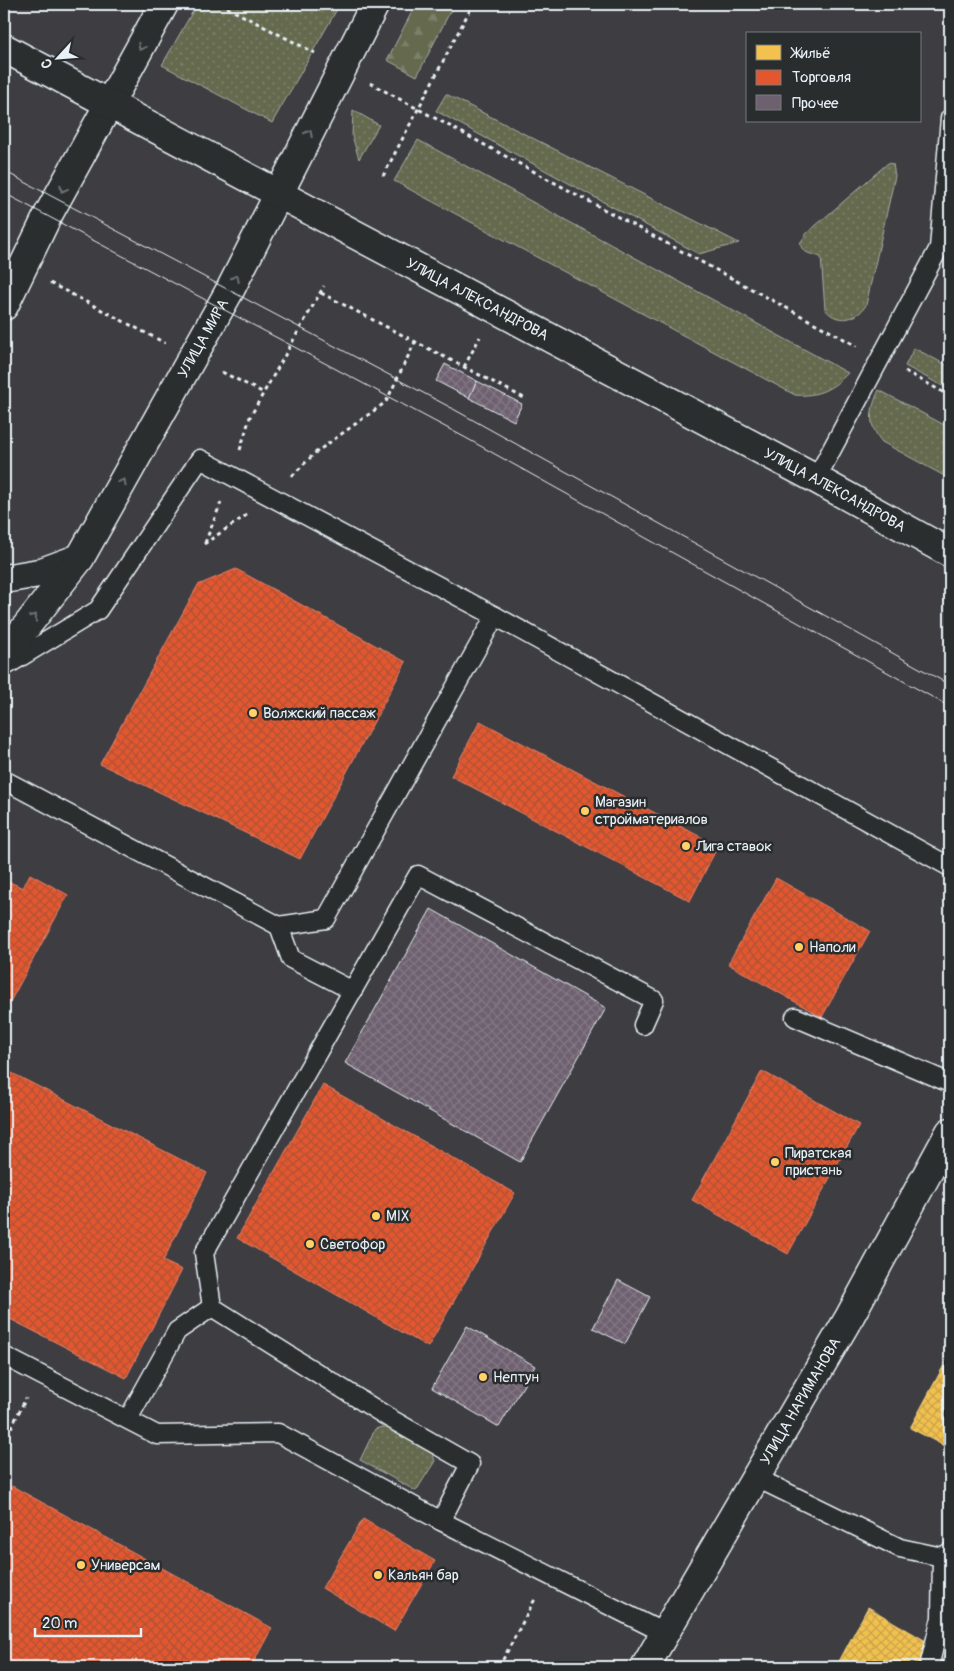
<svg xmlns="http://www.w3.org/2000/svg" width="954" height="1671" font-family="Pangolin,sans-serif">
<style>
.grass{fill:url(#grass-dots);stroke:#a6aea4}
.forest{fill:url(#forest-firs);stroke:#a6aea4}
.homes{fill:url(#homes-cross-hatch);stroke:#efcf81}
.shops{fill:url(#shops-cross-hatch);stroke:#e5856b}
.building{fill:url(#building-cross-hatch);stroke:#e8f1f8}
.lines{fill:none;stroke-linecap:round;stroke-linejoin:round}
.service-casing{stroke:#e8f1f8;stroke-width:21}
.minor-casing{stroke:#e8f1f8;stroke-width:31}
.tertiary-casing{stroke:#e8f1f8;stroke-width:31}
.secondary-casing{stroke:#e8f1f8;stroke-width:31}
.path{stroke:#e8f1f8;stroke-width:3;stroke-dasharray:4 4;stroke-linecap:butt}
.service{stroke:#2a2d2e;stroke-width:18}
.minor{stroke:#2a2d2e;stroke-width:28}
.tertiary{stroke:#2a2d2e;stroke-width:28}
.secondary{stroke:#2a2d2e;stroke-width:28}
.tram{stroke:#e8f1f8;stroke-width:1}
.oneway{stroke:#6c7275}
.poi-dot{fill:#ffd166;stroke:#2a2d2e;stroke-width:2}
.labels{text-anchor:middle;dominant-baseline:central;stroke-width:5;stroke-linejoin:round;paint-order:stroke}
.street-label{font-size:15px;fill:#e8f1f8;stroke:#2a2d2e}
.poi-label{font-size:15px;fill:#e8f1f8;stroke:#2a2d2e;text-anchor:start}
</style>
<defs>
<pattern id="grass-dots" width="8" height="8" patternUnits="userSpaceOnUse" patternTransform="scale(1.25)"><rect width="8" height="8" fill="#656b50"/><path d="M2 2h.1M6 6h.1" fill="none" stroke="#7b816a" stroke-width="1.8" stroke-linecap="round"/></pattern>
<pattern id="forest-firs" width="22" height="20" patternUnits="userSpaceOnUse" patternTransform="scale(1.25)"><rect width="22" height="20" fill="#656b50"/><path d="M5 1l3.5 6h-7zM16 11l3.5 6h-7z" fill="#7b816a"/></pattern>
<pattern id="homes-cross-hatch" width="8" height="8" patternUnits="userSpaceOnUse" patternTransform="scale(1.25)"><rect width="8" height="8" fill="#f2c14e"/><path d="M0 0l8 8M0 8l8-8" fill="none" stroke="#c7a34d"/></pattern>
<pattern id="shops-cross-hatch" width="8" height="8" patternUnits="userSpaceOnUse" patternTransform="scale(1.25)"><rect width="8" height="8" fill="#e4572e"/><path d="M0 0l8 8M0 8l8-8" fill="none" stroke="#ad5238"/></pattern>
<pattern id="building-cross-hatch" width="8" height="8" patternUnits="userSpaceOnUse" patternTransform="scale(1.25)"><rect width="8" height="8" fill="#6e616f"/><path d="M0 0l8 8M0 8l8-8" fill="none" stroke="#837884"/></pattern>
</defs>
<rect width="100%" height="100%" fill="#3e3d42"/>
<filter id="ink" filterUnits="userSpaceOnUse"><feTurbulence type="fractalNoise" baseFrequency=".02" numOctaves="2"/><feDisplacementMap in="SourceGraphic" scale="10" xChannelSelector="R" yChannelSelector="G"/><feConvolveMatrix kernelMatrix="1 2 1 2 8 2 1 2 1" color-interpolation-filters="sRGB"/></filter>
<g filter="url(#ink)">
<g class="grass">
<path d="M 197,4 L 340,4 L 272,123 L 162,65 Z"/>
<path d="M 446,94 L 739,243 L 699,254 L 436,111 Z"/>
<path d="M 353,110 L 379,125 L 359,159 L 352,136 Z"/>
<path d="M 418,140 L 848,373 C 833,389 817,397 795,395 L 394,181 Z"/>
<path d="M 888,163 L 893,164 L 895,176 L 866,305 C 857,321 836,324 825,309 L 821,257 C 812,254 802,254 800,243 L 807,233 Z"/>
<path d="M 914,348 L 950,367 L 950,390 L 905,366 Z"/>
<path d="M 879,390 L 950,428 L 950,479 L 882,442 C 867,424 870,410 879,390 Z"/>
<path d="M 386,1426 L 431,1450 L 435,1461 L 416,1491 L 360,1460 L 375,1429 Z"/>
</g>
<path class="forest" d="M 416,4 L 454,4 L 417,76 L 387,60 Z"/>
<g class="homes">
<path d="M 950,1354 L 950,1449 L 910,1428 Z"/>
<path d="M 868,1607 L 931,1644 L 923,1666 L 911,1660 L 907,1667 L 836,1667 Z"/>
<path d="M 950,1646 L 950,1667 L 939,1667 Z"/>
</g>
<g class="shops">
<path d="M 236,569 L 406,662 L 300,859 L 100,764 L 198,585 Z"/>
<path d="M 480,721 L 718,846 L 690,901 L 451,776 Z"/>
<path d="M 30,874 L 68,895 L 4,1013 L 4,894 L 10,882 L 23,888 Z"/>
<path d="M 776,878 L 870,931 L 822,1017 L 728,964 Z"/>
<path d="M 8,1071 L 207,1173 L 163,1261 L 182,1270 L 126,1378 L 4,1316 L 4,1080 Z"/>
<path d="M 762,1071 L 859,1125 L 788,1254 L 692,1200 Z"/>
<path d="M 323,1085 L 515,1193 L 428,1347 L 237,1238 Z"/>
<path d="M 12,1486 L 272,1628 L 251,1667 L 4,1667 L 4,1503 Z"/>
<path d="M 363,1519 L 435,1561 L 394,1631 L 322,1588 Z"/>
</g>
<g class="building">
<path d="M 445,364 L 477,381 L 469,398 L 436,381 Z"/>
<path d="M 477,381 L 522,404 L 514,421 L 469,398 Z"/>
<path d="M 431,909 L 606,1008 L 520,1162 L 345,1063 Z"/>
<path d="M 618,1280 L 650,1297 L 625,1344 L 593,1328 Z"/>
<path d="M 467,1326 L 535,1366 L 499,1427 L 432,1388 Z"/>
</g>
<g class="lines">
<g class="service-casing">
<g id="service">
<path d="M 816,479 L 939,248 L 950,118"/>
<path d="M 495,616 L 950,867"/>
<path d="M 4,667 L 98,610 L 200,459 L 495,616 L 326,919 L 279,926 L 4,780"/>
<path d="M 279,926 L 291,959 L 353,991"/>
<path d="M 795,1017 L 950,1083"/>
<path d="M 212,1307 L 204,1253 L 418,875 L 654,1000 L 643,1025"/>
<path d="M 4,1356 L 157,1435 L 278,1433 L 441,1521 L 664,1633"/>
<path d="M 128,1419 L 177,1331 L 212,1307 L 391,1419 L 470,1464 L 441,1521"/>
<path d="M 755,1477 L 900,1548 L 942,1557 L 950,1552"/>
<path d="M 929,1667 L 941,1618 L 942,1557"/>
</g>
</g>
<g class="minor-casing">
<g id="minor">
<path id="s1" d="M 645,1667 L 850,1316 L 950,1132"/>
</g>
</g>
<g class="tertiary-casing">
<g id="tertiary">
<path d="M 4,306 L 48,215 L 164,4"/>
<path d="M 4,579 L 39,573 L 80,558"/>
<path id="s2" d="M 4,655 L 80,558 L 230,290 L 375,4"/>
</g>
</g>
<g class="secondary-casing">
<g id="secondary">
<path id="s3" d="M 4,48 L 816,479 L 950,553"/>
</g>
</g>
<g class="path">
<path d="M 220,4 L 315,53"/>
<path d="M 370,83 L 857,346"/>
<path d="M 383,176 L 473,4"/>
<path d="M 50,283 L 165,343"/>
<path d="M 321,293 L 526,399"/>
<path d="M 464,367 L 480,337"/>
<path d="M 905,371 L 950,396"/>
<path d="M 222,372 L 264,393"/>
<path d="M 240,450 L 250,417 L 324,286"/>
<path d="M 292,476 L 315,453 L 386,402 L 415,342"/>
<path d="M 205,543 L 222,500"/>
<path d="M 204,544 L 248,514"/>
<path d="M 4,1442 L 26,1398"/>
<path d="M 499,1667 L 535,1599"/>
</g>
<use href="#service" class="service"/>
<use href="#minor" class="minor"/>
<use href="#tertiary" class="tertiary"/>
<use href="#secondary" class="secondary"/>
<g class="tram">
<path d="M 4,171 L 446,405 L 950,685"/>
<path d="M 4,193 L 466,438 L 950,707"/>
</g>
</g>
<defs><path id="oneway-chevron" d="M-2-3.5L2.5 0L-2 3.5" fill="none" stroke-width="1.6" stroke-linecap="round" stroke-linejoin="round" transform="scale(1.25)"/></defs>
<g class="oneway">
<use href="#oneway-chevron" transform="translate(141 47) rotate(118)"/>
<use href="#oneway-chevron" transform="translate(309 133) rotate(-63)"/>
<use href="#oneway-chevron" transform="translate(63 189) rotate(118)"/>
<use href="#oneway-chevron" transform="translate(236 278) rotate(-63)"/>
<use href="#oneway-chevron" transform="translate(123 482) rotate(-61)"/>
<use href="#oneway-chevron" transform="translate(34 617) rotate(-52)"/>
</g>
</g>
<g class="poi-dot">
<circle cx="253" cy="713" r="5"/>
<circle cx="585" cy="811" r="5"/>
<circle cx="686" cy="846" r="5"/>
<circle cx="799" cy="947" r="5"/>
<circle cx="775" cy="1162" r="5"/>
<circle cx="376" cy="1216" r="5"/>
<circle cx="310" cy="1244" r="5"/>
<circle cx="483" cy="1377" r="5"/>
<circle cx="81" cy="1565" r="5"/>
<circle cx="378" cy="1575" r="5"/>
</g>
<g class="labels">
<g class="street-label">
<text stroke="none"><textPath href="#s3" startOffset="536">УЛИЦА АЛЕКСАНДРОВА</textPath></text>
<text stroke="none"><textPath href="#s2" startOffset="375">УЛИЦА МИРА</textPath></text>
<text stroke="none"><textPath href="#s3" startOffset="941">УЛИЦА АЛЕКСАНДРОВА</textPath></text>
<text stroke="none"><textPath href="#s1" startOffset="308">УЛИЦА НАРИМАНОВА</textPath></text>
</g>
<g class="poi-label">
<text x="263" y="713">Волжский пассаж</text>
<text x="595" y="802">Магазин<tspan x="595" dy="17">стройматериалов</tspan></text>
<text x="696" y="846">Лига ставок</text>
<text x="809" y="947">Наполи</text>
<text x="785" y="1153">Пиратская<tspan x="785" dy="17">пристань</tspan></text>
<text x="386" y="1216">MIX</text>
<text x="320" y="1244">Светофор</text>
<text x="493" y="1377">Нептун</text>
<text x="91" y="1565">Универсам</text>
<text x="388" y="1575">Кальян бар</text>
</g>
</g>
<rect width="954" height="1671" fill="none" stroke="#2a2d2e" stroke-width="20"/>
<rect x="10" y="10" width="934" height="1651" fill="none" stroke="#e8f1f8" stroke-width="2" filter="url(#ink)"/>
<rect x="746" y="32" width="175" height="90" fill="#2a2d2e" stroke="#767b7f"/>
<rect x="756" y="45" width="25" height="15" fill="#f2c14e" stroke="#767b7f"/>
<text x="792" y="58" font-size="15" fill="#e8f1f8">Жильё</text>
<rect x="756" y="70" width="25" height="15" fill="#e4572e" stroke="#767b7f"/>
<text x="792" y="82" font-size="15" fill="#e8f1f8">Торговля</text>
<rect x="756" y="95" width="25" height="15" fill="#6e616f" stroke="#767b7f"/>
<text x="792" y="108" font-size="15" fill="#e8f1f8">Прочее</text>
<g transform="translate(58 58) rotate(244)" stroke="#2a2d2e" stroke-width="4" paint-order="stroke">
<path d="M0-4L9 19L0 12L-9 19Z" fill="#e8f1f8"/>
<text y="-8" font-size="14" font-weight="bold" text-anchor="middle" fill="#e8f1f8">С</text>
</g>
<path d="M35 1628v8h106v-8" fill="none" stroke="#e8f1f8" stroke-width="2.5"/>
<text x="42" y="1628" font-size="15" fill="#e8f1f8" stroke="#2a2d2e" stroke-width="4" paint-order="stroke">20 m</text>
</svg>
